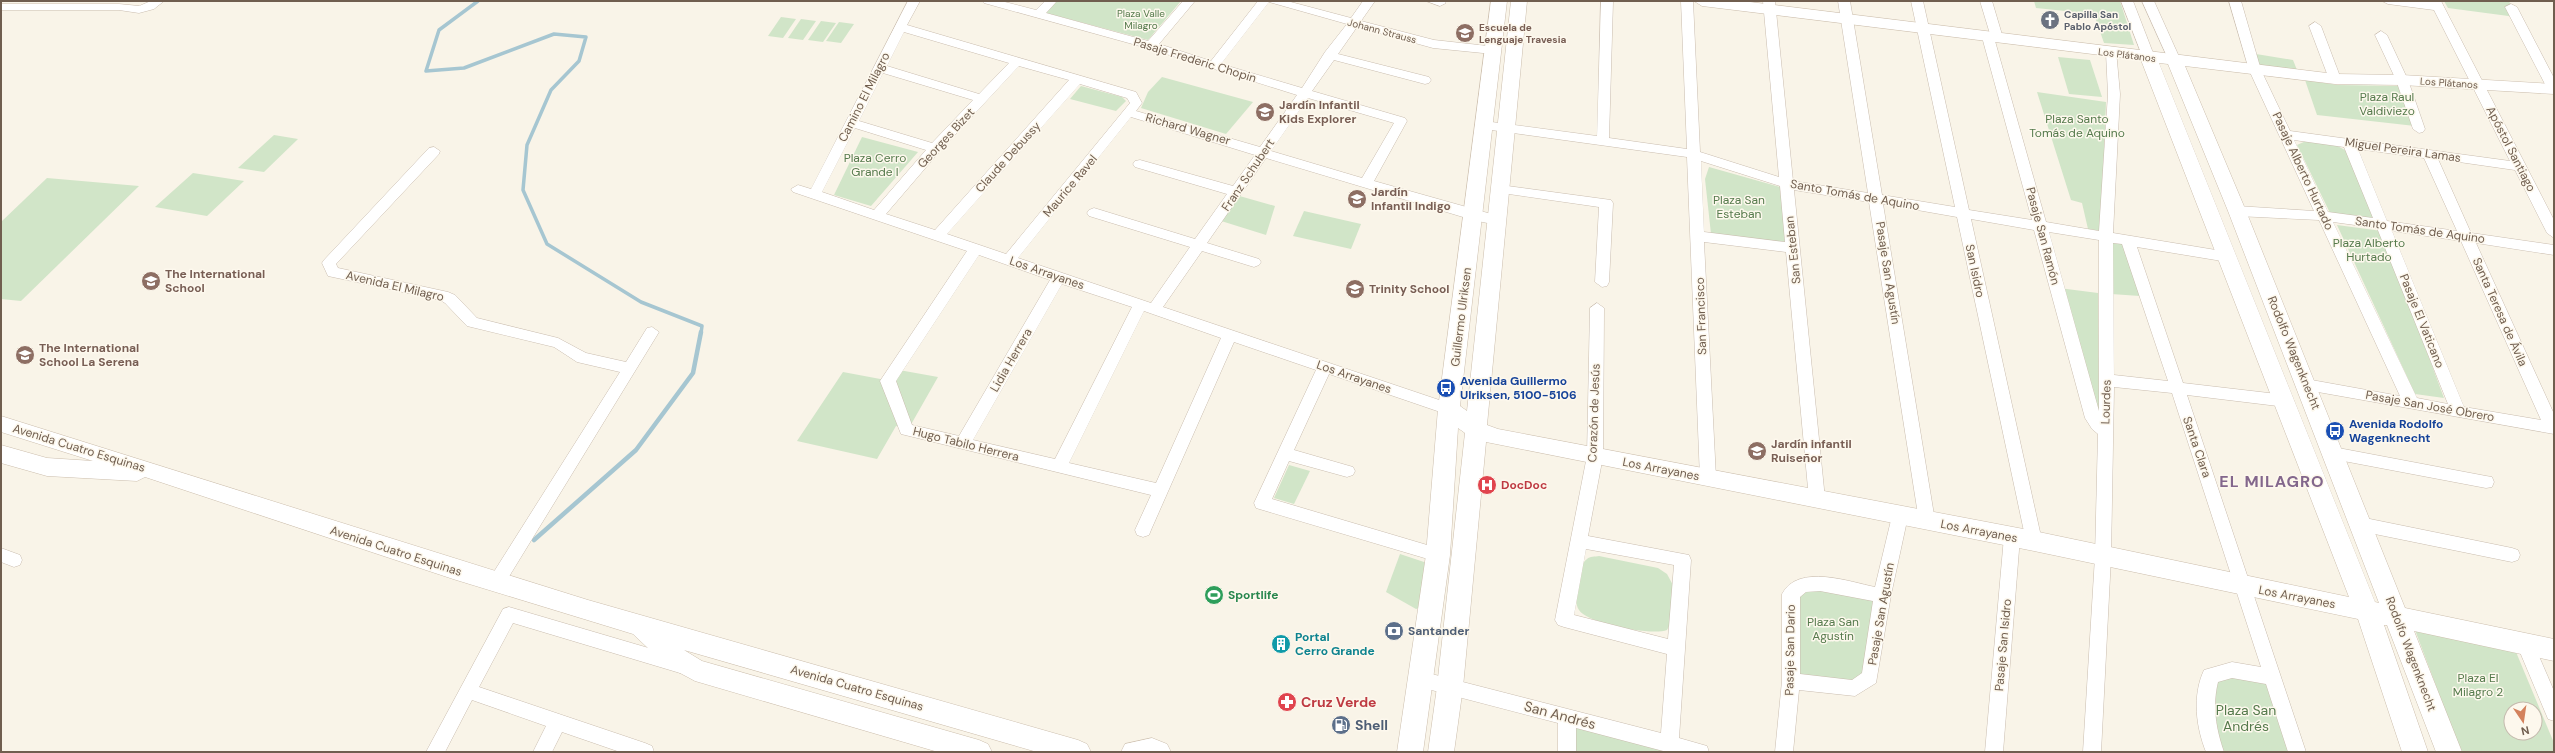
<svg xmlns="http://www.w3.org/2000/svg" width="2555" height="753" font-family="'DM Sans',sans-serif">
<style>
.green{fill:#d1e5c8;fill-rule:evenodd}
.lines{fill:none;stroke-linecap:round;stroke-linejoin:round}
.stream-far1{stroke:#a6c6d1;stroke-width:3.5}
.stream{stroke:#a6c6d1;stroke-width:4.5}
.street-casing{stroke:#cabdaf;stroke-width:1}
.secondary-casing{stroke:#ccbead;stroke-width:1}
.street{fill:#fff;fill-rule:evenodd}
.secondary{fill:#fff;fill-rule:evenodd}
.labels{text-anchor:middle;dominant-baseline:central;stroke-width:3;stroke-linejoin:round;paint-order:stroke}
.far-park-label{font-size:10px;fill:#557a4c;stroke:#fdf8ed}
.far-worship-label{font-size:10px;font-weight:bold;fill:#5b616d;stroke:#fdf8ed;text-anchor:start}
.far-education-label{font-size:10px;font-weight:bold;fill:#785e54;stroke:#fdf8ed;text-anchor:start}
.far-street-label{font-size:10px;fill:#705e4f;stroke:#fdf8ed}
.street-label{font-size:12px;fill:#705e4f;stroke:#fdf8ed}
.park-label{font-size:12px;fill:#557a4c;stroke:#fdf8ed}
.education-label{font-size:12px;font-weight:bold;fill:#785e54;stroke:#fdf8ed;text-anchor:start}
.transit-label{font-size:12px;font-weight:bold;fill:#164399;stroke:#fdf8ed;text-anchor:start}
.health-label{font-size:12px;font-weight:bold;fill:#be3a42;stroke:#fdf8ed;text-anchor:start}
.leisure-label{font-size:12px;font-weight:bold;fill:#27864d;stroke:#fdf8ed;text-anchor:start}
.service-label{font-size:12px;font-weight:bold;fill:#4e5e75;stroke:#fdf8ed;text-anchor:start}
.culture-label{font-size:12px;font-weight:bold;fill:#0d838f;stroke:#fdf8ed;text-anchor:start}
.near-health-label{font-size:14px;font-weight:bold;fill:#be3a42;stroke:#fdf8ed;text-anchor:start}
.near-park-label{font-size:14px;fill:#557a4c;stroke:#fdf8ed}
.near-street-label{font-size:14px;fill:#705e4f;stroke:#fdf8ed}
.near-service-label{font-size:14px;font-weight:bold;fill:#4e5e75;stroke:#fdf8ed;text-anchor:start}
.district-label{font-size:16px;font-weight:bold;letter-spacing:1px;fill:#83678c;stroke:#fdf8ed}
</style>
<rect width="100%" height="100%" fill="#f9f4e8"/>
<g class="green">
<path d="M 1057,1 L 1181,1 L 1148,40 L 1046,13 Z"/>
<path d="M 2034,1 L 2120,1 L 2134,45 L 2104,43 L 2094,14 L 2036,8 Z"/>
<path d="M 2444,1 L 2509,1 L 2516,17 L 2448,8 Z"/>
<path d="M 781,17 L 796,19 L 783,38 L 768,36 Z"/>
<path d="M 801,19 L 816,21 L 803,40 L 788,38 Z"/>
<path d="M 821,21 L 836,23 L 823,42 L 808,40 Z"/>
<path d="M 839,22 L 854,24 L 841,43 L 826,41 Z"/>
<path d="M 2250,53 L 2293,60 L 2299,75 L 2255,70 Z"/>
<path d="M 2058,57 L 2090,60 L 2102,97 L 2069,94 Z"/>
<path d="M 1162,77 L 1253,102 L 1226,134 L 1141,108 L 1148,92 Z"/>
<path d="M 2305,80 L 2338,85 L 2400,86 L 2415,126 L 2317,115 Z"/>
<path d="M 1081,86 L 1122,97 L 1126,101 L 1116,111 L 1070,99 Z"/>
<path d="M 2037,92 L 2106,102 L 2101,231 L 2088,229 L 2082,203 L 2071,200 Z"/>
<path d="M 274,135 L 298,139 L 264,172 L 238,168 Z"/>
<path d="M 862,137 L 918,152 L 871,206 L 834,195 Z"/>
<path d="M 2306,141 L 2336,145 L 2350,153 L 2375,221 L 2331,215 L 2297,145 Z"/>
<path d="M 1709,167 L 1780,187 L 1786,244 L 1711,234 L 1705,179 Z"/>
<path d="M 193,173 L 244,181 L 207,216 L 155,207 Z"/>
<path d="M 47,178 L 139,186 L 21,301 L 1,299 L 1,222 Z"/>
<path d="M 1236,195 L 1275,206 L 1266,235 L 1218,220 Z"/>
<path d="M 1304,211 L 1361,224 L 1351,249 L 1293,236 Z"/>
<path d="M 2337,225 L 2382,231 L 2444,398 L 2415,394 Z"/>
<path d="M 2112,239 L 2124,242 L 2140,296 L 2111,294 Z"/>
<path d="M 2059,288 L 2098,293 L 2099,415 Z"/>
<path d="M 899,370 L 938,377 L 909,428 L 896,426 L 877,459 L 797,441 L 843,372 L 891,381 Z"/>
<path d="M 1289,465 L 1310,471 L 1294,504 L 1274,498 Z"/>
<path d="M 1400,554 L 1430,564 L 1419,608 L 1416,609 L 1386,592 Z"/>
<path d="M 1599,556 L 1658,568 L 1667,574 L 1674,587 L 1670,624 L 1667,630 C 1652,636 1588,624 1579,610 C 1572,599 1576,567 1587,559 C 1590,556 1595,557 1599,556 Z"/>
<path d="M 1805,589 L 1876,598 L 1865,674 L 1853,683 L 1795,677 L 1796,596 Z"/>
<path d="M 2415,630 L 2516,652 L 2554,743 L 2554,752 L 2461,752 ZM 2511,709 L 2535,709 L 2535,733 L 2511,733 Z"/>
<path d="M 2234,676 L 2268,681 L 2291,752 L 2221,752 L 2212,696 L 2216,681 Z"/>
<path d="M 1571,724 L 1686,752 L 1571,752 Z"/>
</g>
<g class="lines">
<path class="stream-far1" d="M 478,1 L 439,30 L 426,71 L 464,68 L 554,34 L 586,37 L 579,61 L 551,90 L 527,145 L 523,190 L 547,244 L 641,302 L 702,326 L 701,333"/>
<path class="stream" d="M 534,540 L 636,450 L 693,373 L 701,332"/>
<g class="street-casing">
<g id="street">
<path d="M 151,1 L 164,1 L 154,9 L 139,13 L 119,10 L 1,10 L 1,4 L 119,4 L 139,6 Z"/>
<path d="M 908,1 L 920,1 L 907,25 L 1136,92 L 1142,103 L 1136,111 L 1260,147 L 1297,95 L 1147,48 L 984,3 L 982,1 L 1001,1 L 1036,10 L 1045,1 L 1057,1 L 1046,13 L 1148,41 L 1183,1 L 1195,1 L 1159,44 L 1211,61 L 1258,1 L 1287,1 L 1351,18 L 1363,1 L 1375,1 L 1361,21 L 1434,40 L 1497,47 L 1499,50 L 1493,54 L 1433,48 L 1357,27 L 1338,54 L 1429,77 L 1431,80 L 1429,83 L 1425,84 L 1334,60 L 1312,91 L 1405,118 L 1407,121 L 1374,181 L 1502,217 L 1504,220 L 1502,223 L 1497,225 L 1473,220 L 1266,158 L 1207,243 L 1259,259 L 1261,262 L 1259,265 L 1254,267 L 1202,251 L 1163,307 L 1454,405 L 1457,409 L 1454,413 L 1449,415 L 1329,374 L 1294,450 L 1353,467 L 1355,471 L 1353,475 L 1347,477 L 1289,461 L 1272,499 L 1444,550 L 1446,555 L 1444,560 L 1438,562 L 1256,508 L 1254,503 L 1316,370 L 1234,342 L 1151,530 L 1149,535 L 1143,537 L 1137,535 L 1135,530 L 1151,495 L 901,434 L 880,381 L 967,251 L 793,192 L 791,189 L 798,185 L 811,189 ZM 1269,2 L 1347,24 L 1325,52 L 1302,88 L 1221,64 ZM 904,32 L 1009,63 L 979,94 L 887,66 ZM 1019,66 L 1069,80 L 935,230 L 886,214 L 940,151 ZM 883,73 L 973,100 L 932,143 L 859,121 ZM 1080,84 L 1127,98 L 1130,103 L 1006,254 L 947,234 ZM 1308,98 L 1394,123 L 1362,178 L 1271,151 ZM 1131,117 L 1255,155 L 1233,186 L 1140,160 L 1135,161 L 1133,164 L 1135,167 L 1227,194 L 1195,239 L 1094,208 L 1089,210 L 1087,213 L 1089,216 L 1190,247 L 1151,303 L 1018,258 ZM 855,128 L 926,150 L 874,210 L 822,192 ZM 979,255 L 1050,280 L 959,436 L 912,425 L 896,381 ZM 1062,284 L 1132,307 L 1055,459 L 973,440 ZM 1144,311 L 1221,338 L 1156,483 L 1069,463 Z"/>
<path d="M 1426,1 L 1444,1 L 1446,3 L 1440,6 Z"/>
<path d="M 1601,1 L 1613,1 L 1609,138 L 1687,149 L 1681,1 L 1693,1 L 1700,152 L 1779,177 L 1763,1 L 1775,1 L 1793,181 L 1868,193 L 1838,1 L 1850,1 L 1882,195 L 1955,207 L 1911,1 L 1923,1 L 1969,210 L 2032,220 L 1982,37 L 1990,34 L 1980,1 L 1992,1 L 2003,38 L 1995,41 L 2046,222 L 2099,231 L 2108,94 L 2106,53 L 2108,50 L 2116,50 L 2120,94 L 2113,233 L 2228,252 L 2235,257 L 2228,262 L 2137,247 L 2183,383 L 2286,395 L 2291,397 L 2294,401 L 2291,405 L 2286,407 L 2187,395 L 2306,752 L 2288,752 L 2266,684 L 2232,678 L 2218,682 C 2212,706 2216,729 2224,752 L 2206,752 C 2196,727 2192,696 2204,670 L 2232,662 L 2261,667 L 2172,393 L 2114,387 L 2111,557 L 2101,752 L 2083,752 L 2095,557 L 2098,434 L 2092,429 L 2085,418 L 2034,230 L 1971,219 L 2042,541 L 2040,546 L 2034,548 L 2028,546 L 2026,541 L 1957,217 L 1883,204 L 1935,521 L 1933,526 L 1927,528 L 1921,526 L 1919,521 L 1869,202 L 1794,190 L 1825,499 L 1823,504 L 1817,506 L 1811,504 L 1809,499 L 1786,252 L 1704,242 L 1716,478 L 1714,483 L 1708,484 L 1702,483 L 1700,478 L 1687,157 L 1484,129 L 1478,125 L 1484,121 L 1597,136 ZM 1701,161 L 1780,186 L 1785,242 L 1704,232 ZM 2049,232 L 2099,240 L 2099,411 ZM 2113,243 L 2122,244 L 2168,381 L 2114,375 Z"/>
<path d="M 2121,1 L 2133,1 L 2155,58 L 2153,61 L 2149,62 L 2143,58 Z"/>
<path d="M 2142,1 L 2154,1 L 2181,61 L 2179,64 L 2175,65 L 2169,61 Z"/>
<path d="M 2229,1 L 2241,1 L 2261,70 L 2290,131 L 2510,161 L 2434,10 L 2388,4 L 2382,1 L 2441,1 L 2554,220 L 2554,238 L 2547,233 L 2515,170 L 2438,159 L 2471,233 L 2554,245 L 2554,255 L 2476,243 L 2554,414 L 2554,434 L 2301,389 L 2298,385 L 2301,381 L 2306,379 L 2400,396 L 2319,220 L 2237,216 L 2230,211 L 2237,206 L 2314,211 L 2249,70 ZM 2294,140 L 2344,147 L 2373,218 L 2328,212 ZM 2358,149 L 2424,158 L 2457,231 L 2387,221 ZM 2333,222 L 2377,228 L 2448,404 L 2417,398 ZM 2392,231 L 2461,241 L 2541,420 L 2464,407 Z"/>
<path d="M 2511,4 L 2517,7 L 2554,78 L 2554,94 L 2548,90 L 2505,7 Z"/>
<path d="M 2315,22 L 2321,26 L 2341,79 L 2339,82 L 2335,83 L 2329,79 L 2309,26 Z"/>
<path d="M 2381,31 L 2387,35 L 2408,80 L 2425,129 L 2423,132 L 2419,133 L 2413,129 L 2396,80 L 2375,35 Z"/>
<path d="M 434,147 L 440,151 L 439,154 L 336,264 L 338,268 L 448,292 L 455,295 L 477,318 L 558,338 L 586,353 L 626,362 L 647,328 L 652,327 L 659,332 L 502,588 L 496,590 L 490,588 L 488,583 L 490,578 L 620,372 L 577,362 L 554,347 L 467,326 L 445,303 L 440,300 L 328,276 L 322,263 L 324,260 L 429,148 Z"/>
<path d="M 1500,185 L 1611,200 L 1613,203 L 1609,282 L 1607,286 L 1602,287 L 1595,282 L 1599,207 L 1495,192 L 1493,189 L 1495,186 Z"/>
<path d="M 1597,303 L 1604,308 L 1603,456 L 1588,536 L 1689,555 L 1691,560 L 1679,738 L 1707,746 L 1709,752 L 1667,752 L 1576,728 L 1576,752 L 1558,752 L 1558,723 L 1420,687 L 1414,685 L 1411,679 L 1414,673 L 1420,671 L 1661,733 L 1667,654 L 1564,627 L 1558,625 L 1555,620 L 1587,456 L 1590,308 ZM 1586,549 L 1674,565 L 1668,639 L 1574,615 Z"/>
<path d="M 2333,447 L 2486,476 L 2492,477 L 2494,482 L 2492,487 L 2486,488 L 2333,459 L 2327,457 L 2325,453 L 2327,449 Z"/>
<path d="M 1900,509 L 1906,511 L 1908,516 L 1891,595 L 1876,683 L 1855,696 L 1799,690 L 1793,752 L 1775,752 L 1782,681 L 1782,594 C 1798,563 1850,582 1875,587 L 1892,516 L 1894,511 ZM 1820,591 L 1873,601 L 1862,673 L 1852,680 L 1800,674 L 1800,597 L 1806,592 Z"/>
<path d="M 2360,517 L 2512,548 L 2518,550 L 2520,555 L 2518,560 L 2512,562 L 2360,531 L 2354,529 L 2352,524 L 2354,519 Z"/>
<path d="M 2012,530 L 2018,532 L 2020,537 L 2003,752 L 1985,752 L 2004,537 L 2006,532 Z"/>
<path d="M 1,548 L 20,555 L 22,560 L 20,565 L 14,567 L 1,562 Z"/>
<path d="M 509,607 L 686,659 L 689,665 L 686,671 L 680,673 L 513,623 L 479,687 L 645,743 L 652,746 L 654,752 L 620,752 L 562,732 L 552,752 L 533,752 L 546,726 L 472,700 L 445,752 L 426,752 L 503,609 Z"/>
<path d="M 2526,637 L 2532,640 L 2554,691 L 2554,721 L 2548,719 L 2517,645 L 2520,640 Z"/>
</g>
</g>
<g class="secondary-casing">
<g id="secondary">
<path d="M 1491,1 L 1507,1 L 1460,406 L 1467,411 L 1511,1 L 1527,1 L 1487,425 L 1498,429 L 2034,531 L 2349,597 L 2141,60 L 1702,6 L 1694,1 L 1742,1 L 2335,74 L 2402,75 L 2554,84 L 2554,94 L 2402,85 L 2335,84 L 2185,66 L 2246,211 L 2405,608 L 2554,639 L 2554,661 L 2414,631 L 2462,752 L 2436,752 L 2387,625 L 2384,625 L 2428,752 L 2402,752 L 2358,619 L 2034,551 L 1486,442 L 1463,687 L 1454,752 L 1428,752 L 1437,687 L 1465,433 L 1458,428 L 1450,555 L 1423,752 L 1397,752 L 1426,555 L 1438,409 ZM 2159,63 L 2168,64 L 2228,211 L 2379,603 L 2375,602 Z"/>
<path d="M 1,416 L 588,600 L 1078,740 L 1087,744 L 1091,752 L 1037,752 L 684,650 L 702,661 L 979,740 L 988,744 L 992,752 L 938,752 L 695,681 L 667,666 L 633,634 L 453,579 L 145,477 L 137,481 L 47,476 L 1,463 L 1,445 L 47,458 L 93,461 L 1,432 Z"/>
<path d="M 1152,738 L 1167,744 L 1171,752 L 1121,752 L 1125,744 Z"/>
</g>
</g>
<use href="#street" class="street"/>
<use href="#secondary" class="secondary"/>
</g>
<defs>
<g id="church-disc" transform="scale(1)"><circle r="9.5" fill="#6b7280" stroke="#fdf8ed"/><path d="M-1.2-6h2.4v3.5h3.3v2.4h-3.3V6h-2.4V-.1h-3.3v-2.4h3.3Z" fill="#fff"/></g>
<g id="school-disc" transform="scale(1)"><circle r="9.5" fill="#8d6e63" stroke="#fdf8ed"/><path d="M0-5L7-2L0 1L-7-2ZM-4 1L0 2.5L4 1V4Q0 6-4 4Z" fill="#fff"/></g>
<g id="bus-disc" transform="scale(1)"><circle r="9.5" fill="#1a4fb4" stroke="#fdf8ed"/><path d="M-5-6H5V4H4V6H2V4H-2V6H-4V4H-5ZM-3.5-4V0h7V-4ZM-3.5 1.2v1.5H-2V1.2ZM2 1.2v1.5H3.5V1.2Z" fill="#fff"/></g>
<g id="hospital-disc" transform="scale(1)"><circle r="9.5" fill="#e0444e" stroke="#fdf8ed"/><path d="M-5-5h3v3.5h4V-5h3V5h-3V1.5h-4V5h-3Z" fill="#fff"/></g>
<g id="stadium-disc" transform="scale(1)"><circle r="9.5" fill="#2e9e5b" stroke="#fdf8ed"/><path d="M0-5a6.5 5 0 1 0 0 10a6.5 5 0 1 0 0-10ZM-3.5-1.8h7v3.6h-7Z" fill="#fff"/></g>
<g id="bank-disc" transform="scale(1)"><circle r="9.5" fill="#5c6f8a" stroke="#fdf8ed"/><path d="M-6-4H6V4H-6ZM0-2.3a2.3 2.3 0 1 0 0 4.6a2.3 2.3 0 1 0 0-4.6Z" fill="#fff"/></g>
<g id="building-disc" transform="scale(1)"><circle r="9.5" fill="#0f9aa8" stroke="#fdf8ed"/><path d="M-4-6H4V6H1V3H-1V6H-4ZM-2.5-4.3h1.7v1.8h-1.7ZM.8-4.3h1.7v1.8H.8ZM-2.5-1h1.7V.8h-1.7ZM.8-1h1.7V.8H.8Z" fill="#fff"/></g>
<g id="pharmacy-disc" transform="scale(1)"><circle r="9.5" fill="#e0444e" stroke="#fdf8ed"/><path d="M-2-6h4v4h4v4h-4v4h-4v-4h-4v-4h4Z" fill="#fff"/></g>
<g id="fuel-disc" transform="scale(1)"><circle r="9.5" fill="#5c6f8a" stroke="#fdf8ed"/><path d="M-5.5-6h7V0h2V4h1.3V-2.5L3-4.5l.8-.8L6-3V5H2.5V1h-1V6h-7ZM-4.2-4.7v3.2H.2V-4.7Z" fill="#fff"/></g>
</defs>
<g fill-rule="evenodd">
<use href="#church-disc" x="2050" y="20"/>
<use href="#school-disc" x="1465" y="33"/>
<use href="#school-disc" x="1265" y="112"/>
<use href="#school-disc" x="1357" y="199"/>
<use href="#school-disc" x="151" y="281"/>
<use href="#school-disc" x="1355" y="289"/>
<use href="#school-disc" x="25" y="355"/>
<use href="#bus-disc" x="1446" y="388"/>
<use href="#bus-disc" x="2335" y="431"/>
<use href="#school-disc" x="1757" y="451"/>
<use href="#hospital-disc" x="1487" y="485"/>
<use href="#stadium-disc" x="1214" y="595"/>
<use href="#bank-disc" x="1394" y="631"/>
<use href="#building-disc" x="1281" y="644"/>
<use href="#pharmacy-disc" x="1287" y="702"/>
<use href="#fuel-disc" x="1341" y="725"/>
</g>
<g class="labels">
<g class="far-park-label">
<text x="1141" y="13">Plaza Valle<tspan x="1141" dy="12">Milagro</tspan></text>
</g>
<g class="far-worship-label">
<text x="2064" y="14">Capilla San<tspan x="2064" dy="12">Pablo Apóstol</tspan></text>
</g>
<g class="far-education-label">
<text x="1479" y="27">Escuela de<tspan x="1479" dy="12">Lenguaje Travesia</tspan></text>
</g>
<g class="far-street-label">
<text transform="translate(1382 31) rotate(15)">Johann Strauss</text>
<text transform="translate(2127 55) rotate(7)">Los Plátanos</text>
<text transform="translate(2449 83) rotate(4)">Los Plátanos</text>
</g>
<g class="street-label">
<text transform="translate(1195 60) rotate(17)">Pasaje Frederic Chopin</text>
<text transform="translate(864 97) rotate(-63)">Camino El Milagro</text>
<text transform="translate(1188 129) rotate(16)">Richard Wagner</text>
<text transform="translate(946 138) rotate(-47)">Georges Bizet</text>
<text transform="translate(2511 149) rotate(63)">Apóstol Santiago</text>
<text transform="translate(2403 150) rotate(8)">Miguel Pereira Lamas</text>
<text transform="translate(1008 157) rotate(-48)">Claude Debussy</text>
<text transform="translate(2303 171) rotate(65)">Pasaje Alberto Hurtado</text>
<text transform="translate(1248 175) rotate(-56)">Franz Schubert</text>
<text transform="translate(1070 186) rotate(-50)">Maurice Ravel</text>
<text transform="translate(1855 195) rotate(10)">Santo Tomás de Aquino</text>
<text transform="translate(2420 230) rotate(8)">Santo Tomás de Aquino</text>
<text transform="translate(2043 236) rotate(75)">Pasaje San Ramón</text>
<text transform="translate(1793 250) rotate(-96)">San Esteban</text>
<text transform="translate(1975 271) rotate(78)">San Isidro</text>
<text transform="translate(1047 273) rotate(19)">Los Arrayanes</text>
<text transform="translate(1888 273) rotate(81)">Pasaje San Agustín</text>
<text transform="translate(395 286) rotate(13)">Avenida El Milagro</text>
<text transform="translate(2500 312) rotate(66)">Santa Teresa de Ávila</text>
<text transform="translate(1701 316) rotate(-92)">San Francisco</text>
<text transform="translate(1461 317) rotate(-83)">Guillermo Ulriksen</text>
<text transform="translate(2422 321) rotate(68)">Pasaje El Vaticano</text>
<text transform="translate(2294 353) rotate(68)">Rodolfo Wagenknecht</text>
<text transform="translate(1011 360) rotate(-60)">Lidia Herrera</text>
<text transform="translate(1354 377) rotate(19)">Los Arrayanes</text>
<text transform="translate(2106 402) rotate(-88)">Lourdes</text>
<text transform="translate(2430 406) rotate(10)">Pasaje San José Obrero</text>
<text transform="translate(1594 413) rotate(-88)">Corazón de Jesús</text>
<text transform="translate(966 444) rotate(14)">Hugo Tabilo Herrera</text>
<text transform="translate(2197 447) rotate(71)">Santa Clara</text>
<text transform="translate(79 448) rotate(17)">Avenida Cuatro Esquinas</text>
<text transform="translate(1661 469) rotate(11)">Los Arrayanes</text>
<text transform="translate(1979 531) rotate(11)">Los Arrayanes</text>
<text transform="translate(396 551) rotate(18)">Avenida Cuatro Esquinas</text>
<text transform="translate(2297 597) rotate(11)">Los Arrayanes</text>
<text transform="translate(1881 614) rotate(-80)">Pasaje San Agustín</text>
<text transform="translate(2003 645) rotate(-85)">Pasaje San Isidro</text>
<text transform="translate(1790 650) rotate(-89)">Pasaje San Dario</text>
<text transform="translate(2411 654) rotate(69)">Rodolfo Wagenknecht</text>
<text transform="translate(857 688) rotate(16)">Avenida Cuatro Esquinas</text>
</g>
<g class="park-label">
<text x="2387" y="97">Plaza Raul<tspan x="2387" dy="14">Valdiviezo</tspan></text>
<text x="2077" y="119">Plaza Santo<tspan x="2077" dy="14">Tomás de Aquino</tspan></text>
<text x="875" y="158">Plaza Cerro<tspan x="875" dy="14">Grande I</tspan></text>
<text x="1739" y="200">Plaza San<tspan x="1739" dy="14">Esteban</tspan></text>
<text x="2369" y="243">Plaza Alberto<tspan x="2369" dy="14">Hurtado</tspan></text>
<text x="1833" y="622">Plaza San<tspan x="1833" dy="14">Agustín</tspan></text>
<text x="2478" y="678">Plaza El<tspan x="2478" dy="14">Milagro 2</tspan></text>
</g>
<g class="education-label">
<text x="1279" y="105">Jardín Infantil<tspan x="1279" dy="14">Kids Explorer</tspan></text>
<text x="1371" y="192">Jardín<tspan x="1371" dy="14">Infantil Indigo</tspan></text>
<text x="165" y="274">The International<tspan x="165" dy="14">School</tspan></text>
<text x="1369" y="289">Trinity School</text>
<text x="39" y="348">The International<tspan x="39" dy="14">School La Serena</tspan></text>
<text x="1771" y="444">Jardín infantil<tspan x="1771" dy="14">Ruiseñor</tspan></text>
</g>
<g class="transit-label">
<text x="1460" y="381">Avenida Guillermo<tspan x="1460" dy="14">Ulriksen, 5100-5106</tspan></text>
<text x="2349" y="424">Avenida Rodolfo<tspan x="2349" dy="14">Wagenknecht</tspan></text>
</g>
<g class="health-label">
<text x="1501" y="485">DocDoc</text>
</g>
<g class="leisure-label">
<text x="1228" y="595">Sportlife</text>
</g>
<g class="service-label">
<text x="1408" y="631">Santander</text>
</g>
<g class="culture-label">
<text x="1295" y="637">Portal<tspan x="1295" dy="14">Cerro Grande</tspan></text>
</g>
<g class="near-health-label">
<text x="1301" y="702">Cruz Verde</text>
</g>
<g class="near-park-label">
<text x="2246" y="710">Plaza San<tspan x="2246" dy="16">Andrés</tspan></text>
</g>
<g class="near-street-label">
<text transform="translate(1560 715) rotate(15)">San Andrés</text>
</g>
<g class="near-service-label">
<text x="1355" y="725">Shell</text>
</g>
<g class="district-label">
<text x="2272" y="481">EL MILAGRO</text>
</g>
</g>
<rect width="2555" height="753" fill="none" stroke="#705e4f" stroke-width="4"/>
<g transform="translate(2523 721) rotate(167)"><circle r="19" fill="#fdf8ed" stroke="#c5baae"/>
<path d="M0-3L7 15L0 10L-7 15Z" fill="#d3825d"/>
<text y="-6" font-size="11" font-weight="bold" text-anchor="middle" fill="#705e4f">N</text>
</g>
</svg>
